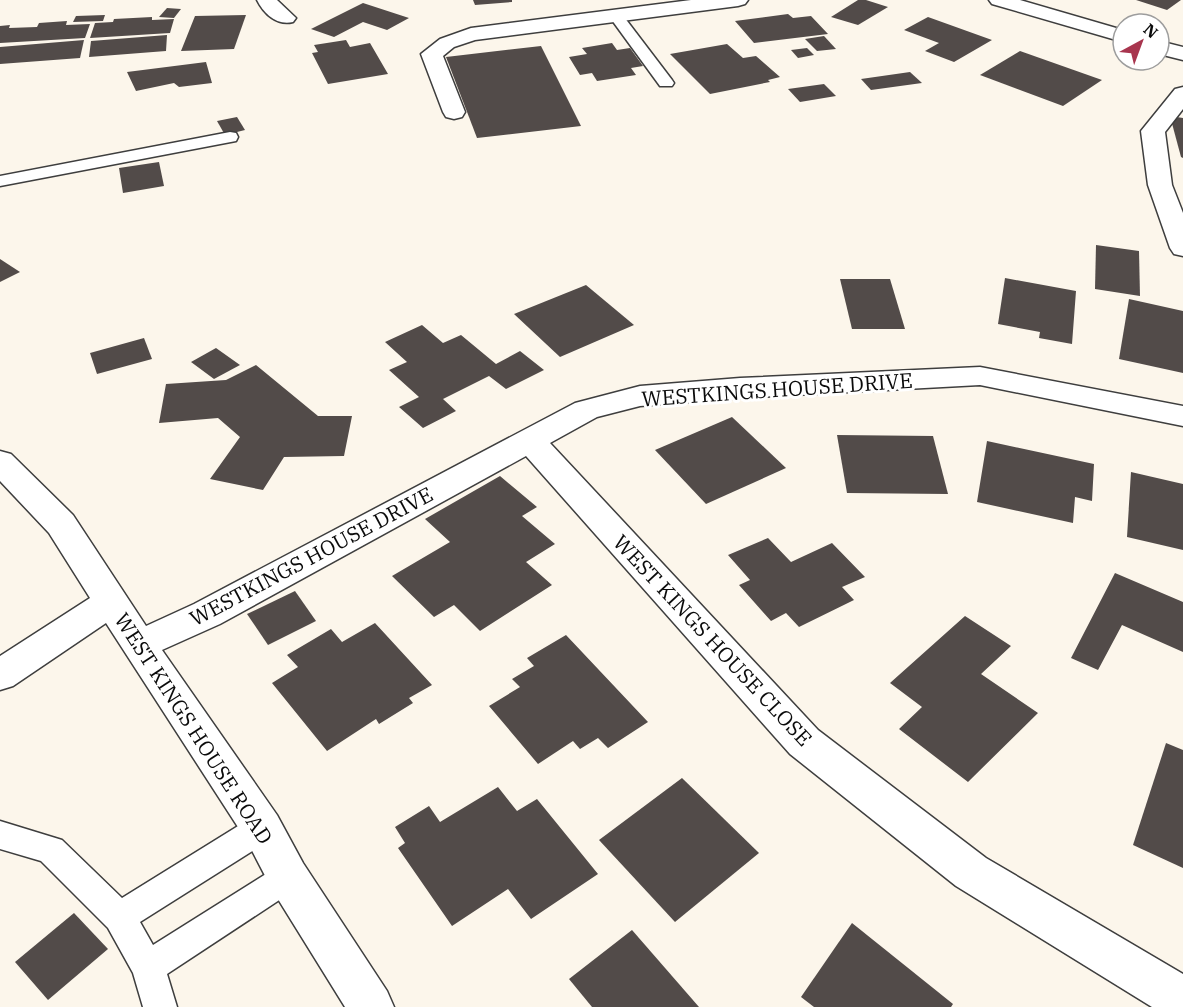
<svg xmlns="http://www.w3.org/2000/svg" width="1183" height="1007" font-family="'IBM Plex Serif',serif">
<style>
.building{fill:#524b49}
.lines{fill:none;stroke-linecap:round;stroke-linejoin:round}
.lane-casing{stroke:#3e3e3e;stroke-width:3}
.street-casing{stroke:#3e3e3e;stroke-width:3}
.lane{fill:#fff;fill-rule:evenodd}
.street{fill:#fff;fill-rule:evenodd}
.labels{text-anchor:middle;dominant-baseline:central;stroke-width:6;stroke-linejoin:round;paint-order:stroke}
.street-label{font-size:21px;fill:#0b0b0b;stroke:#fff}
</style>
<rect width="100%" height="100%" fill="#fcf6eb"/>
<g class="building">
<path d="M 473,0 L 512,0 L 512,2 L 475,5 Z"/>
<path d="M 858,0 L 866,0 L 888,7 L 858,25 L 831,17 Z"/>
<path d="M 1136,0 L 1181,0 L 1167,10 Z"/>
<path d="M 363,3 L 409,18 L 387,30 L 363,22 L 334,37 L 311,29 Z"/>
<path d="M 167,8 L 181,9 L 174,18 L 159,17 Z"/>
<path d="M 788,14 L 793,18 L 811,16 L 828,34 L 754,43 L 735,21 Z"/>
<path d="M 105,15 L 103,21 L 73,22 L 76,16 Z"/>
<path d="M 246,15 L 234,49 L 181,51 L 195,16 Z"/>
<path d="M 152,17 L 152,20 L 174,19 L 170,33 L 90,38 L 95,23 L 113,22 L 114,19 Z"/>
<path d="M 928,17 L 992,40 L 954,62 L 925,51 L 939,43 L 904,30 Z"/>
<path d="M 67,21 L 66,25 L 90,24 L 85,38 L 0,43 L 0,26 L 10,25 L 9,28 L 37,27 L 39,23 Z"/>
<path d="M 167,35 L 166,51 L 89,57 L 91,41 Z"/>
<path d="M 824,36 L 836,49 L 817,51 L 805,39 Z"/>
<path d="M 84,40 L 80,58 L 0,64 L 0,47 Z"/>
<path d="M 346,40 L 350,47 L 370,43 L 388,74 L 328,84 L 312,53 L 318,52 L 314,45 Z"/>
<path d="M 612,43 L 617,50 L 630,48 L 643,66 L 631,68 L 636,75 L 597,81 L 592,73 L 580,75 L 569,57 L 587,54 L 582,48 Z"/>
<path d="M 727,44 L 743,58 L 756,56 L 780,77 L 768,80 L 770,82 L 710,94 L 670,54 Z"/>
<path d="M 541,46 L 581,126 L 477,138 L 446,57 Z"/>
<path d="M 807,48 L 814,55 L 798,58 L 791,50 Z"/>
<path d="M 1020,51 L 1102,80 L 1063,106 L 980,75 Z"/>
<path d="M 206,62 L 212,83 L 179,87 L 174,83 L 136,91 L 127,72 Z"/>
<path d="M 910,72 L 922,83 L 871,90 L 861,79 Z"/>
<path d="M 824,84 L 836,96 L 800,102 L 788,89 Z"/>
<path d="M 1170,116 L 1183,118 L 1183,158 L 1181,157 Z"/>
<path d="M 237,117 L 245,130 L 225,135 L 217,121 Z"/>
<path d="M 159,162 L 164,186 L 123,193 L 119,168 Z"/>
<path d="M 1096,245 L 1139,251 L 1140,296 L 1095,289 Z"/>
<path d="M 0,259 L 20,272 L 0,282 Z"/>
<path d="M 1005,278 L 1076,291 L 1072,344 L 1039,338 L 1040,332 L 998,324 Z"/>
<path d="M 840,279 L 890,279 L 905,329 L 852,329 Z"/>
<path d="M 586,285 L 634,325 L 560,357 L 514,314 Z"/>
<path d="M 1129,299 L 1183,311 L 1183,373 L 1119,359 Z"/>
<path d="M 422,325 L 443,343 L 461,335 L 496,364 L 520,351 L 544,370 L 506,389 L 489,376 L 443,399 L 456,411 L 423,428 L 399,407 L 419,397 L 389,370 L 407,362 L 385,342 Z"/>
<path d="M 144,338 L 152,359 L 97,374 L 90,353 Z"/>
<path d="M 216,348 L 240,365 L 214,379 L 191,362 Z"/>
<path d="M 256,365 L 318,416 L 352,416 L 344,456 L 284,457 L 263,490 L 210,479 L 240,437 L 218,418 L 159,423 L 166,384 L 226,380 Z"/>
<path d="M 732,417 L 786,468 L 706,504 L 655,450 Z"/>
<path d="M 837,435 L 933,436 L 948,494 L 847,493 Z"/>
<path d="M 987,441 L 1094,464 L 1092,501 L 1075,497 L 1073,523 L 977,502 Z"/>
<path d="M 1131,472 L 1183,484 L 1183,550 L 1127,537 Z"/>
<path d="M 500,476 L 537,507 L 522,516 L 555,544 L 526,562 L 552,585 L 480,631 L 454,605 L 434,617 L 392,576 L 450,542 L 425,519 Z"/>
<path d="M 768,538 L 791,562 L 832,543 L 865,577 L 842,587 L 854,600 L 799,627 L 786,613 L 771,621 L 739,585 L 750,580 L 728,555 Z"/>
<path d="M 1115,573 L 1183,602 L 1183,652 L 1122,625 L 1098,670 L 1071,658 Z"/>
<path d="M 295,591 L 316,621 L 268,645 L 247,614 Z"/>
<path d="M 965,616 L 1011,646 L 981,674 L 1038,713 L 968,782 L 899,729 L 922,707 L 890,683 Z"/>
<path d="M 375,623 L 432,685 L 409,698 L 413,703 L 379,724 L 376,719 L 327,751 L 272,683 L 298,667 L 287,655 L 331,629 L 342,642 Z"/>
<path d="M 566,635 L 648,722 L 608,748 L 598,738 L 580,749 L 573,741 L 538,764 L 489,706 L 520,687 L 512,679 L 534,666 L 527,658 Z"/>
<path d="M 1166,743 L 1183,750 L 1183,868 L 1133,845 Z"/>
<path d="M 682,778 L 759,853 L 675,922 L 599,840 Z"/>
<path d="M 498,787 L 517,811 L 537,799 L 598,874 L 531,919 L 508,889 L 452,926 L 398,848 L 405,843 L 395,827 L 429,806 L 440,822 Z"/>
<path d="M 74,913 L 108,949 L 48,1000 L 15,962 Z"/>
<path d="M 852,923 L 953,1004 L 951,1007 L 814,1007 L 801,997 Z"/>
<path d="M 632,930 L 699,1007 L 592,1007 L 569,979 Z"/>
</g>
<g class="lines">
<g class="lane-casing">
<g id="lane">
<path d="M 616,12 L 621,13 L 672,80 L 674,83 L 672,86 L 660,86 L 609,16 Z"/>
<path d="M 230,132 L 236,133 L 238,137 L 236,141 L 0,186 L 0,176 Z"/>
<path d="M 262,815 L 273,818 L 277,828 L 273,838 L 140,922 L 153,945 L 277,867 L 288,863 L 299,867 L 304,877 L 299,887 L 167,974 L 177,1007 L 143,1007 L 133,973 L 108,928 L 41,861 L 0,849 L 0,821 L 62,840 L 122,898 L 251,818 Z"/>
</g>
</g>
<g class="street-casing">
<g id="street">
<path d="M 257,0 L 277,0 L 296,18 L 293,22 C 277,26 264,14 257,0 Z"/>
<path d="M 691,0 L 748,0 L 745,4 L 738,6 L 475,40 L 454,47 L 443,56 L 465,112 L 462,117 L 454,119 L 446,117 L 443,112 L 421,54 L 440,39 L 471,28 Z"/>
<path d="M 989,0 L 1020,0 L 1123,30 L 1123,42 L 992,4 Z"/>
<path d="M 1159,41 L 1183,47 L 1183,60 L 1159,54 Z"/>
<path d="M 1183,87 L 1183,109 L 1165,132 L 1172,185 L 1183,213 L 1183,256 L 1174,254 L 1170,248 L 1148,185 L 1141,131 L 1175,89 Z"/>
<path d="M 980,367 L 1183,406 L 1183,426 L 980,385 L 740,398 L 640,406 L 597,417 L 550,443 L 818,730 L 986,858 L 1183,974 L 1183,1007 L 1152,1007 L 956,886 L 790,754 L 526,456 L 220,624 L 162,650 L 277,815 L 303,863 L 387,991 L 394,1007 L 345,1007 L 273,891 L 247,841 L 106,623 L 13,686 L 0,690 L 0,656 L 90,598 L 49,533 L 0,481 L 0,451 L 11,454 L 73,515 L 146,626 L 194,604 L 575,403 L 640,386 L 740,378 Z"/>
</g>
</g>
<use href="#lane" class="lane"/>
<use href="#street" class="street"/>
</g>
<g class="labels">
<g class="street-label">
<text transform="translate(777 389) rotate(-4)">WESTKINGS HOUSE DRIVE</text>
<text transform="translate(311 556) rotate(-28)">WESTKINGS HOUSE DRIVE</text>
<text transform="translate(713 640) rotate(47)">WEST KINGS HOUSE CLOSE</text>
<text transform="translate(194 728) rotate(57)">WEST KINGS HOUSE ROAD</text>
</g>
</g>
<g transform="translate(1141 42) rotate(41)"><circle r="28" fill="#ffffff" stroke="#9d9d9d" stroke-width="1.5"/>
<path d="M0-4.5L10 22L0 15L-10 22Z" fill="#a8354e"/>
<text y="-9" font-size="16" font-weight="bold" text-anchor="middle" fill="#0b0b0b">N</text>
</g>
</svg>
